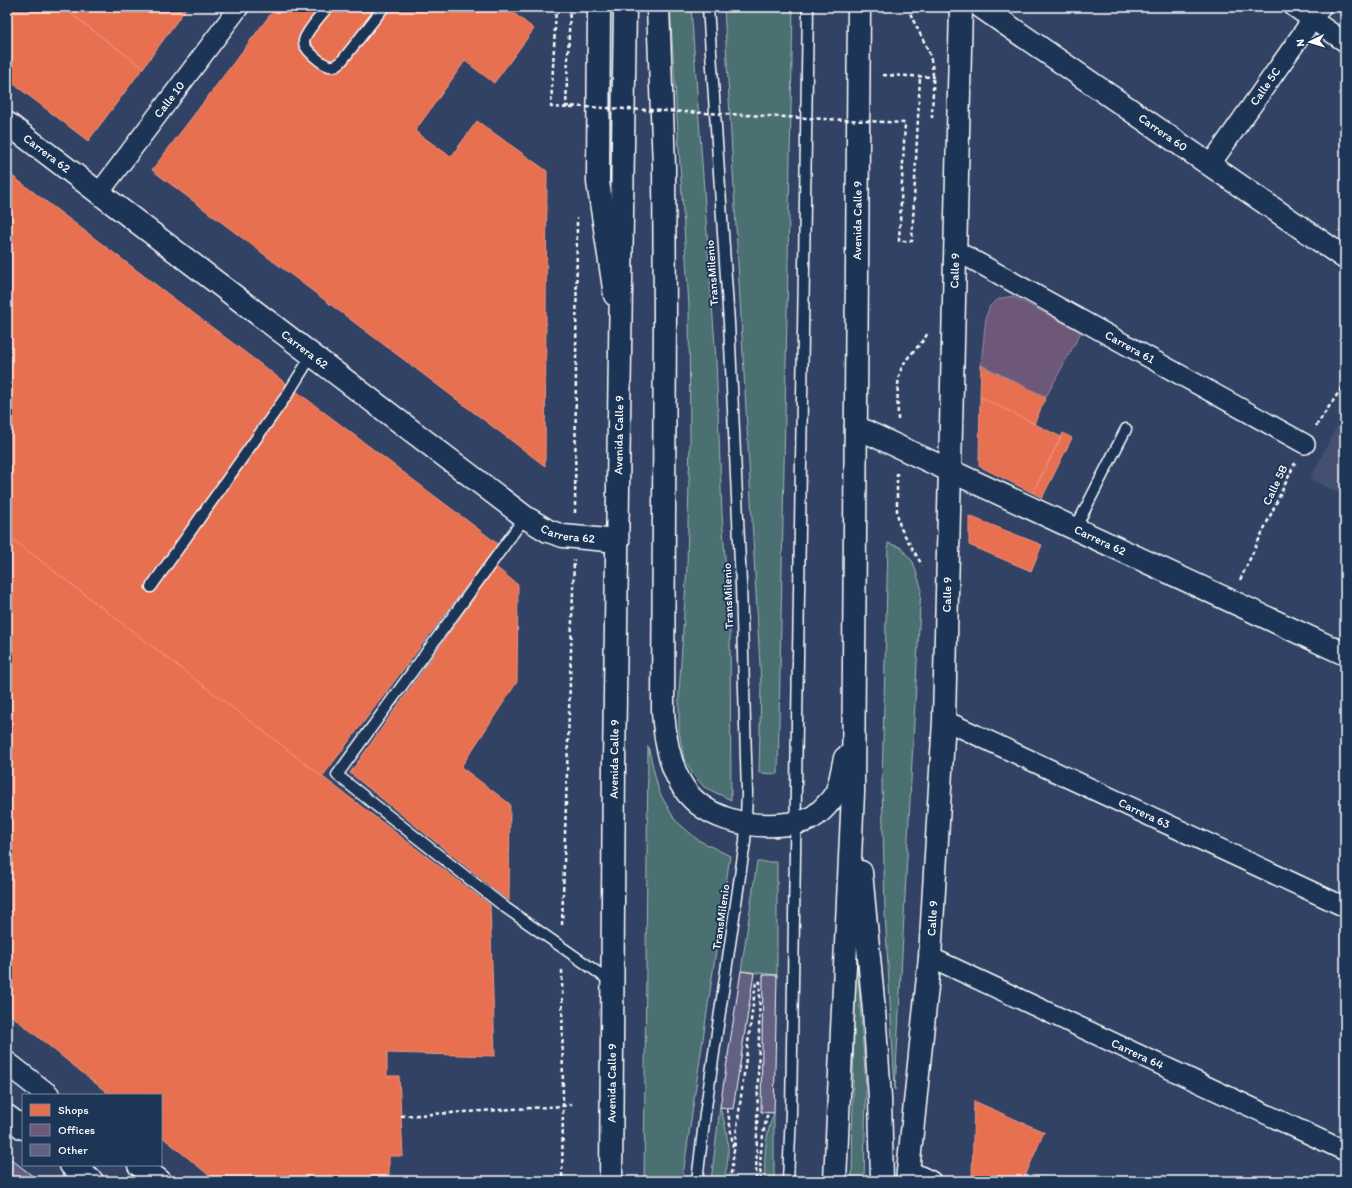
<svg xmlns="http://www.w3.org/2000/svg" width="1352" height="1188" font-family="Itim,sans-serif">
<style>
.built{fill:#444f70}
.green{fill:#4b7072;stroke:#a5b8b8}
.shops{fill:#e76f51;stroke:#ee9a85}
.offices{fill:#6d597a;stroke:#998ba2}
.building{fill:#626183;stroke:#fff}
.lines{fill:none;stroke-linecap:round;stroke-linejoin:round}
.service-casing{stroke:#fff;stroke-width:13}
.minor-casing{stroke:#fff;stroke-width:22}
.tertiary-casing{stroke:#fff;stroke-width:25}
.trunk-casing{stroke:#fff;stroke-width:25}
.path{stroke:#fff;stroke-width:2.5;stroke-dasharray:4 3;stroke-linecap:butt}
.service{stroke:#1d3557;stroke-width:10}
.minor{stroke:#1d3557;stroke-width:19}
.tertiary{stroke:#1d3557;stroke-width:22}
.trunk{stroke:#1d3557;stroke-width:22}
.path-bridge{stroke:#fff;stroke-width:2.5;stroke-dasharray:4 3;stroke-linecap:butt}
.labels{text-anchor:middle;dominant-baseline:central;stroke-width:4;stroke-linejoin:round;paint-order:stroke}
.street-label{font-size:12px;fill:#fff;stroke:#1d3557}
</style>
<rect width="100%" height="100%" fill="#324264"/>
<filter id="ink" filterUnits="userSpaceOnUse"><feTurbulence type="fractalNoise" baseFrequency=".025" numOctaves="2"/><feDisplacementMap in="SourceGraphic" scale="8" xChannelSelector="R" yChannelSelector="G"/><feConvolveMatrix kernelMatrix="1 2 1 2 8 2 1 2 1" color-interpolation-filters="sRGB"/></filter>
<g filter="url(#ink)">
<path class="built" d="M 1345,410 L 1345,496 L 1310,479 Z"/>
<g class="green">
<path d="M 670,7 L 691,7 L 716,360 L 722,514 L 730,628 L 731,800 L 704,787 L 693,774 L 684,759 L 679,731 L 679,694 L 687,566 L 690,439 L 689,306 Z"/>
<path d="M 724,7 L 793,7 L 778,774 L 759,773 L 761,684 Z"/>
<path d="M 888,543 L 900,547 L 913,562 L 921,587 L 895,1090 L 885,913 L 882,782 Z"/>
<path d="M 648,746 L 659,792 L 675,820 L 698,840 L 730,856 L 682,1181 L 644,1181 Z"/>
<path d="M 757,862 L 777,862 L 777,975 L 741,971 Z"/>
<path d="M 855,936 L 866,1086 L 864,1181 L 852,1181 Z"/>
<path d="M 720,1107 C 728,1132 732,1156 723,1181 L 711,1181 Z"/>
<path d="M 774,1113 L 774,1181 L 765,1181 C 764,1157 765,1135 774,1113 Z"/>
</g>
<g class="shops">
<path d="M 7,7 L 62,7 L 143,68 L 88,141 L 7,79 Z"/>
<path d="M 62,7 L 187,7 L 143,68 Z"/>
<path d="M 276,7 L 506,7 L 534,29 L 494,83 L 465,61 L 415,131 L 451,157 L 477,121 L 547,171 L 545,466 L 152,170 Z"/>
<path d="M 7,172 L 498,544 L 322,777 L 7,535 Z"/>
<path d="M 981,365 L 1046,397 L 1034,424 L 980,397 Z"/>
<path d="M 980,397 L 1061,437 L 1033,493 L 979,466 Z"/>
<path d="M 1063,433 L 1072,438 L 1042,498 L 1033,493 Z"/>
<path d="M 969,516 L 1042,545 L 1031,571 L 969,545 Z"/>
<path d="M 7,535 L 490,905 L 495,1056 L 387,1053 L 387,1076 L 399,1076 L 403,1156 L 389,1156 L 389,1181 L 216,1181 L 161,1136 L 161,1095 L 110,1095 L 7,1012 Z"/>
<path d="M 496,567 L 518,585 L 517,682 L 461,767 L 510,804 L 509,901 L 350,773 Z"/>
<path d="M 974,1101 L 1044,1132 L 1023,1181 L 983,1181 L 972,1176 Z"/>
</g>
<path class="offices" d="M 1012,296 L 1081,332 L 1046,397 L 981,365 L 986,316 L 990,306 L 999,299 Z"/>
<g class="building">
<path d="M 741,971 L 754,973 L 733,1109 L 720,1107 Z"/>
<path d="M 763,975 L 777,975 L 774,1113 L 761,1112 Z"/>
<path d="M 7,1156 L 39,1181 L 7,1181 Z"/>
</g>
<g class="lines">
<g class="service-casing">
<g id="service">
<path d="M 328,7 C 322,14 305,33 304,41 C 303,49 322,64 329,66 C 334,67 337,65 341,62 L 384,7"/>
<path d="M 525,517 L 337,775 L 506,908 L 613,983"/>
<path d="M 1075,529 L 1126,429"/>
<path d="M 151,587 L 287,395 L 312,355"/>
<path d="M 697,1181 L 705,1114 L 745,842 L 747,793 L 741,584 L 729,323 L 708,7"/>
<path d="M 788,1181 L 791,1113 L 808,7"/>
</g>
</g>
<g class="minor-casing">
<g id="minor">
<path d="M 1294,7 L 1345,42"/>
<path id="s1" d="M 1210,165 L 1321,7"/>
<path id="s2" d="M 99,193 L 239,7"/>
<path id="s3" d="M 955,250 L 1305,444"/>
<path id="s4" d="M 944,720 L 1345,907"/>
<path id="s5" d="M 930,957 L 1345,1151"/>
<path d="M 908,1170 L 931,1181"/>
</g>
</g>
<g class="tertiary-casing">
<g id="tertiary">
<path d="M 599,7 L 598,182 L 615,295"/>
<path id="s6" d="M 981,7 L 1345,258"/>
<path id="s7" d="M 7,123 L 525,517 L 548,531 L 563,536 L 618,541"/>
<path id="s8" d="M 856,427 L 1345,654"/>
<path d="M 7,1063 L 48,1095"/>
<path d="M 7,1116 L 23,1128"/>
<path d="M 71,1165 L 92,1181"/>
<path d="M 139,1165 L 160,1181"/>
<path id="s9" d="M 907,1181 L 930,957 L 944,720 L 961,7"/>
</g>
</g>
<g class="trunk-casing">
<g id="trunk">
<path d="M 658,7 L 664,167 L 665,315 L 663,712 C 665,736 668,760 680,782 C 700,819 749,829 787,824 C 795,823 806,822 813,817 C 821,812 831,801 836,793 C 841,782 842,769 845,758"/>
<path d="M 861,872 L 874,1011 L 880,1098 L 882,1181"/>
<path id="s10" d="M 611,1181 L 614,764 L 625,7"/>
<path id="s11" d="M 835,1181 L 853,793 L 859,7"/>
</g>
</g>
<g class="path">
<path d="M 556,7 L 551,107 L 574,108"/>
<path d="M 908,7 C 913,23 923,37 929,53 C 936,73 932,97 932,118"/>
<path d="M 883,75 L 934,77"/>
<path d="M 898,420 C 898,403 895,375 905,362 C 912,351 923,344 928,332"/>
<path d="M 1316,426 L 1345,383"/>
<path d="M 897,473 L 897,512 L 900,527 L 922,565"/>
<path d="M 575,513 L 577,218"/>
<path d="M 1240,580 L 1295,463"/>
<path d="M 562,925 L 574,560"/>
<path d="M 562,970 L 563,1106 L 562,1181"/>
<path d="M 727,1109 L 729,1118 L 733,1147"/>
<path d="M 401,1116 L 563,1106 L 572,1104"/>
<path d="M 728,1181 L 729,1174"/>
<path d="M 730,1181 L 756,982 L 760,982 L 756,1181"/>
<path d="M 761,1181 C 759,1158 762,1135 768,1112"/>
</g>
<use href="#service" class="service"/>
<use href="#minor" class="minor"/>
<use href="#tertiary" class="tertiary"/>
<use href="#trunk" class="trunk"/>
<path class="path-bridge" d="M 570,7 L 566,106 L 905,123 L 899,241 L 912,241 L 920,77"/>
</g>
</g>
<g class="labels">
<g class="street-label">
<text stroke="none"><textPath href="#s1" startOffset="96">Calle 5C</textPath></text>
<text stroke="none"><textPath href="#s2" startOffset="117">Calle 10</textPath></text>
<text stroke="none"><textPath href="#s6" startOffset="221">Carrera 60</textPath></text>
<text stroke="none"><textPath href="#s7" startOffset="50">Carrera 62</textPath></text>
<text stroke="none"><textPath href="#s11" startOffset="961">Avenida Calle 9</textPath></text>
<text stroke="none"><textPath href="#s9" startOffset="912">Calle 9</textPath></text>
<text transform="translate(712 273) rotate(-94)">TransMilenio</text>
<text stroke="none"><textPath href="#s3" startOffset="200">Carrera 61</textPath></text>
<text stroke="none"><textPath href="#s7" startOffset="374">Carrera 62</textPath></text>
<text stroke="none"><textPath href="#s10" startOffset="746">Avenida Calle 9</textPath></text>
<text transform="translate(1275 485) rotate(-65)">Calle 5B</text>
<text stroke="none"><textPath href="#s7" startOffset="698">Carrera 62</textPath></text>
<text stroke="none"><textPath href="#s8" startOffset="269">Carrera 62</textPath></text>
<text stroke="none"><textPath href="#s9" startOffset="588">Calle 9</textPath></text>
<text transform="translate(728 596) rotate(-92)">TransMilenio</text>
<text stroke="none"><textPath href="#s10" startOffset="422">Avenida Calle 9</textPath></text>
<text stroke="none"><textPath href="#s4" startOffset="221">Carrera 63</textPath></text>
<text transform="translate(721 917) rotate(-82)">TransMilenio</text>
<text stroke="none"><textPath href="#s9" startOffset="264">Calle 9</textPath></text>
<text stroke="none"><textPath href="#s5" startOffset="229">Carrera 64</textPath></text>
<text stroke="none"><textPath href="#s10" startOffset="98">Avenida Calle 9</textPath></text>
</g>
</g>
<rect width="1352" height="1188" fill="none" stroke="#1d3557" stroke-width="24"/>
<rect x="12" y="12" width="1328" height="1164" fill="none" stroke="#fff" stroke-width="1.5" filter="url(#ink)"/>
<rect x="22" y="1094" width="140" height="72" fill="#1d3557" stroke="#77869a"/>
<rect x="30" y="1104" width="20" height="12" fill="#e76f51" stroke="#77869a"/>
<text x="58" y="1114" font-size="12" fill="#ffffff">Shops</text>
<rect x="30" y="1124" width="20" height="12" fill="#6d597a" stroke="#77869a"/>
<text x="58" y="1134" font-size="12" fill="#ffffff">Offices</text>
<rect x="30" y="1144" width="20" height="12" fill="#626183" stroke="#77869a"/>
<text x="58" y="1154" font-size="12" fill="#ffffff">Other</text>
<g transform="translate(1310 42) rotate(265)" stroke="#1d3557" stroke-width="3" paint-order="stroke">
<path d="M0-3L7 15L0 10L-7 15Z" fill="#ffffff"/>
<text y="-6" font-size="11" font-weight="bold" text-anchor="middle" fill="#ffffff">N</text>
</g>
</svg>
